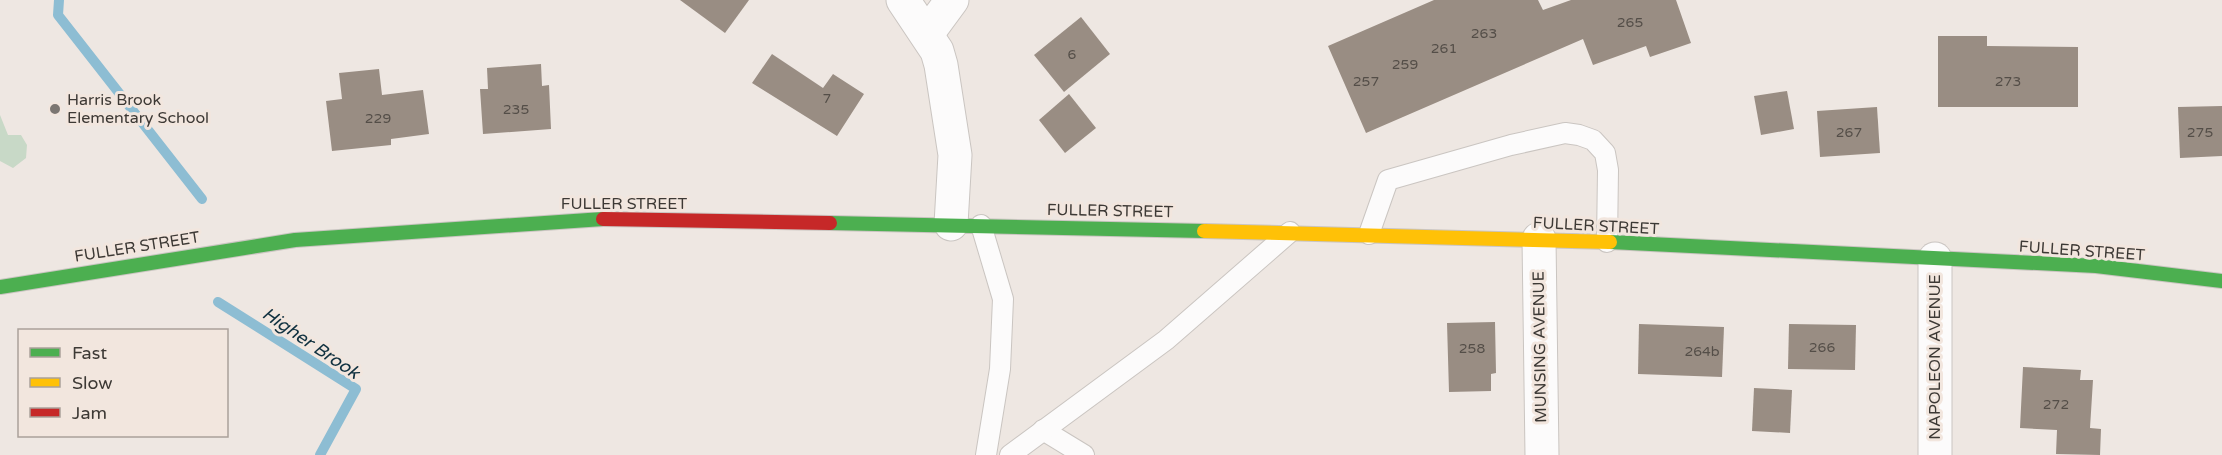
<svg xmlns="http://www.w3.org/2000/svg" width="2222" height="455" font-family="'Varela Round',sans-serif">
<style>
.green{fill:#c8d9c7}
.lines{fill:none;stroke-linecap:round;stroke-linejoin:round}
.stream{stroke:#8dbdd3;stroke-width:10}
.building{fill:#998d83}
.lane-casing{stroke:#cac5c1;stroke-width:22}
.street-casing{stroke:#cac5c1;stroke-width:35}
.fast-casing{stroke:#cac5c1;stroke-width:16}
.slow-casing{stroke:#cac5c1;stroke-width:16}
.jam-casing{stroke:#cac5c1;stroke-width:16}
.lane{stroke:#fcfbfb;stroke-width:20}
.street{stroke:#fcfbfb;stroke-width:33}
.fast{stroke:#4caf50;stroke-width:14}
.slow{stroke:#ffc107;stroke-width:14}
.jam{stroke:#c62828;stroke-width:14}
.poi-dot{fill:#7b7672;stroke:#f2e6de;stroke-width:2}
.labels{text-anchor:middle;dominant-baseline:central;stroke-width:6;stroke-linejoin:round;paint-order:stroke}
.number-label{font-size:14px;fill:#544e48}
.poi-label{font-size:16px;fill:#3d3935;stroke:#f2e6de;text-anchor:start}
.street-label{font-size:16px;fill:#3d3935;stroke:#f2e6de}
.water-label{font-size:18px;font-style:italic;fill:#103140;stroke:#f2e6de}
</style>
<rect width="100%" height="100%" fill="#eee7e2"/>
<path class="green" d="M 0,115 L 8,135 L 21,135 L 27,145 L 26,158 L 13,168 L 0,161 Z"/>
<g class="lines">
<g class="stream">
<path d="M 59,0 L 58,15 L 202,199"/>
<path d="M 218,302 L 356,389 L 320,455"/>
</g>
</g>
<g class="building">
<path d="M 680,0 L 749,0 L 725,33 Z"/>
<path d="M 1434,0 L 1538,0 L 1543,10 L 1571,0 L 1676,0 L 1691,43 L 1650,57 L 1646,46 L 1593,65 L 1583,39 L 1366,133 L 1328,46 Z"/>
<path d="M 1081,17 L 1110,54 L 1064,92 L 1034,55 Z"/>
<path d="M 1938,36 L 1987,36 L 1987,46 L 2078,47 L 2078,107 L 1938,107 Z"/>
<path d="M 772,54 L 823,88 L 833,74 L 864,94 L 837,136 L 752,83 Z"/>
<path d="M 541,64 L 542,86 L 549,85 L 551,129 L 483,134 L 480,89 L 488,89 L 487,68 Z"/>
<path d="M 379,69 L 382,95 L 423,90 L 429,134 L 391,139 L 391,145 L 332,151 L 326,101 L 342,99 L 339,73 Z"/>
<path d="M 1787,91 L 1794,129 L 1761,135 L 1754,96 Z"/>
<path d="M 1069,94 L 1096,128 L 1065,153 L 1039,120 Z"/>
<path d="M 2222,106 L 2222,156 L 2180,158 L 2178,107 Z"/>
<path d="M 1877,107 L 1880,153 L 1820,157 L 1817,111 Z"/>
<path d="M 1495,322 L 1496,373 L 1491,374 L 1491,391 L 1449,392 L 1447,323 Z"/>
<path d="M 1639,324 L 1724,327 L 1722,377 L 1638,374 Z"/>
<path d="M 1789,324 L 1856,325 L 1855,370 L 1788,369 Z"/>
<path d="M 2023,367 L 2081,370 L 2080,380 L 2093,380 L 2090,428 L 2101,429 L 2100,455 L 2056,454 L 2057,430 L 2020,428 Z"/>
<path d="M 1754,388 L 1792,390 L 1790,433 L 1752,431 Z"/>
</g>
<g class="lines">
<g class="lane-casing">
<g id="lane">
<path d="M 981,225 L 1003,299 L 1000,369 L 986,455"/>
<path d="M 1369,234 L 1388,180 L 1511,145 L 1565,133 L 1579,135 L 1593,140 L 1605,153 L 1608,170 L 1607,242"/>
<path d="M 1043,430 L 1084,455"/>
<path d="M 1010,455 L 1166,340 L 1290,232"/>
</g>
</g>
<g class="street-casing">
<g id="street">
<path d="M 903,0 L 937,51 L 941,65 L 955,155 L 951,224"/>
<path d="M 927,34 L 952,0"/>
<path d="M 1539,239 L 1542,455"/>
<path d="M 1935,259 L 1935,455"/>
</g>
</g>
<g class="fast-casing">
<g id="fast">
<path d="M 830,223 L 1204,231"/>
<path d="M 1610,242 L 2096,266 L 2222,281"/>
<path d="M 0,287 L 295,240 L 603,219"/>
</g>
</g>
<g class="slow-casing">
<path id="slow" d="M 1204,231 L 1610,242"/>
</g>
<g class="jam-casing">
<path id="jam" d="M 603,219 L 830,223"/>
</g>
<use href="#lane" class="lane"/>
<use href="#street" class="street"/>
<use href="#fast" class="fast"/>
<use href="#slow" class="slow"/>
<use href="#jam" class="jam"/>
</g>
<circle class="poi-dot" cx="55" cy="109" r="6"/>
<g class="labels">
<g class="number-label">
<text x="1630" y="22">265</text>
<text x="1484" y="33">263</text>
<text x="1444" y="48">261</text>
<text x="1072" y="54">6</text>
<text x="1405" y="64">259</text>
<text x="1366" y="81">257</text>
<text x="2008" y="81">273</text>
<text x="827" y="98">7</text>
<text x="516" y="109">235</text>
<text x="378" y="118">229</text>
<text x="1849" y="132">267</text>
<text x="2200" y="132">275</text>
<text x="1822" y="347">266</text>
<text x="1472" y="348">258</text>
<text x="1702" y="351">264b</text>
<text x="2056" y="404">272</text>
</g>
<g class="poi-label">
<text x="67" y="100">Harris Brook<tspan x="67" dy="18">Elementary School</tspan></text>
</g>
<g class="street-label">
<text x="624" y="204">FULLER STREET</text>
<text transform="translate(1110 211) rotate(1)">FULLER STREET</text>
<text transform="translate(1596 226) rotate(3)">FULLER STREET</text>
<text transform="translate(137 247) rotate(-9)">FULLER STREET</text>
<text transform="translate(2082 251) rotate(4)">FULLER STREET</text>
<text transform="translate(1540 347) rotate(-91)">MUNSING AVENUE</text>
<text transform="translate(1935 357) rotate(-90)">NAPOLEON AVENUE</text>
</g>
<g class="water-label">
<text transform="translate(311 343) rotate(34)">Higher Brook</text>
</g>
</g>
<rect x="18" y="329" width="210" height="108" fill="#f2e6de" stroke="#aaa19a" stroke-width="1.5"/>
<rect x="30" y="348" width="30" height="9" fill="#4caf50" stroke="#aaa19a" stroke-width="1.5"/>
<text x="72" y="359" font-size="18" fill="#3d3935">Fast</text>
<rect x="30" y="378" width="30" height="9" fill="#ffc107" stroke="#aaa19a" stroke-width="1.5"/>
<text x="72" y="389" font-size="18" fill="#3d3935">Slow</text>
<rect x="30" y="408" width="30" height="9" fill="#c62828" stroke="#aaa19a" stroke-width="1.5"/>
<text x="72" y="419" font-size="18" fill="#3d3935">Jam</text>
</svg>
